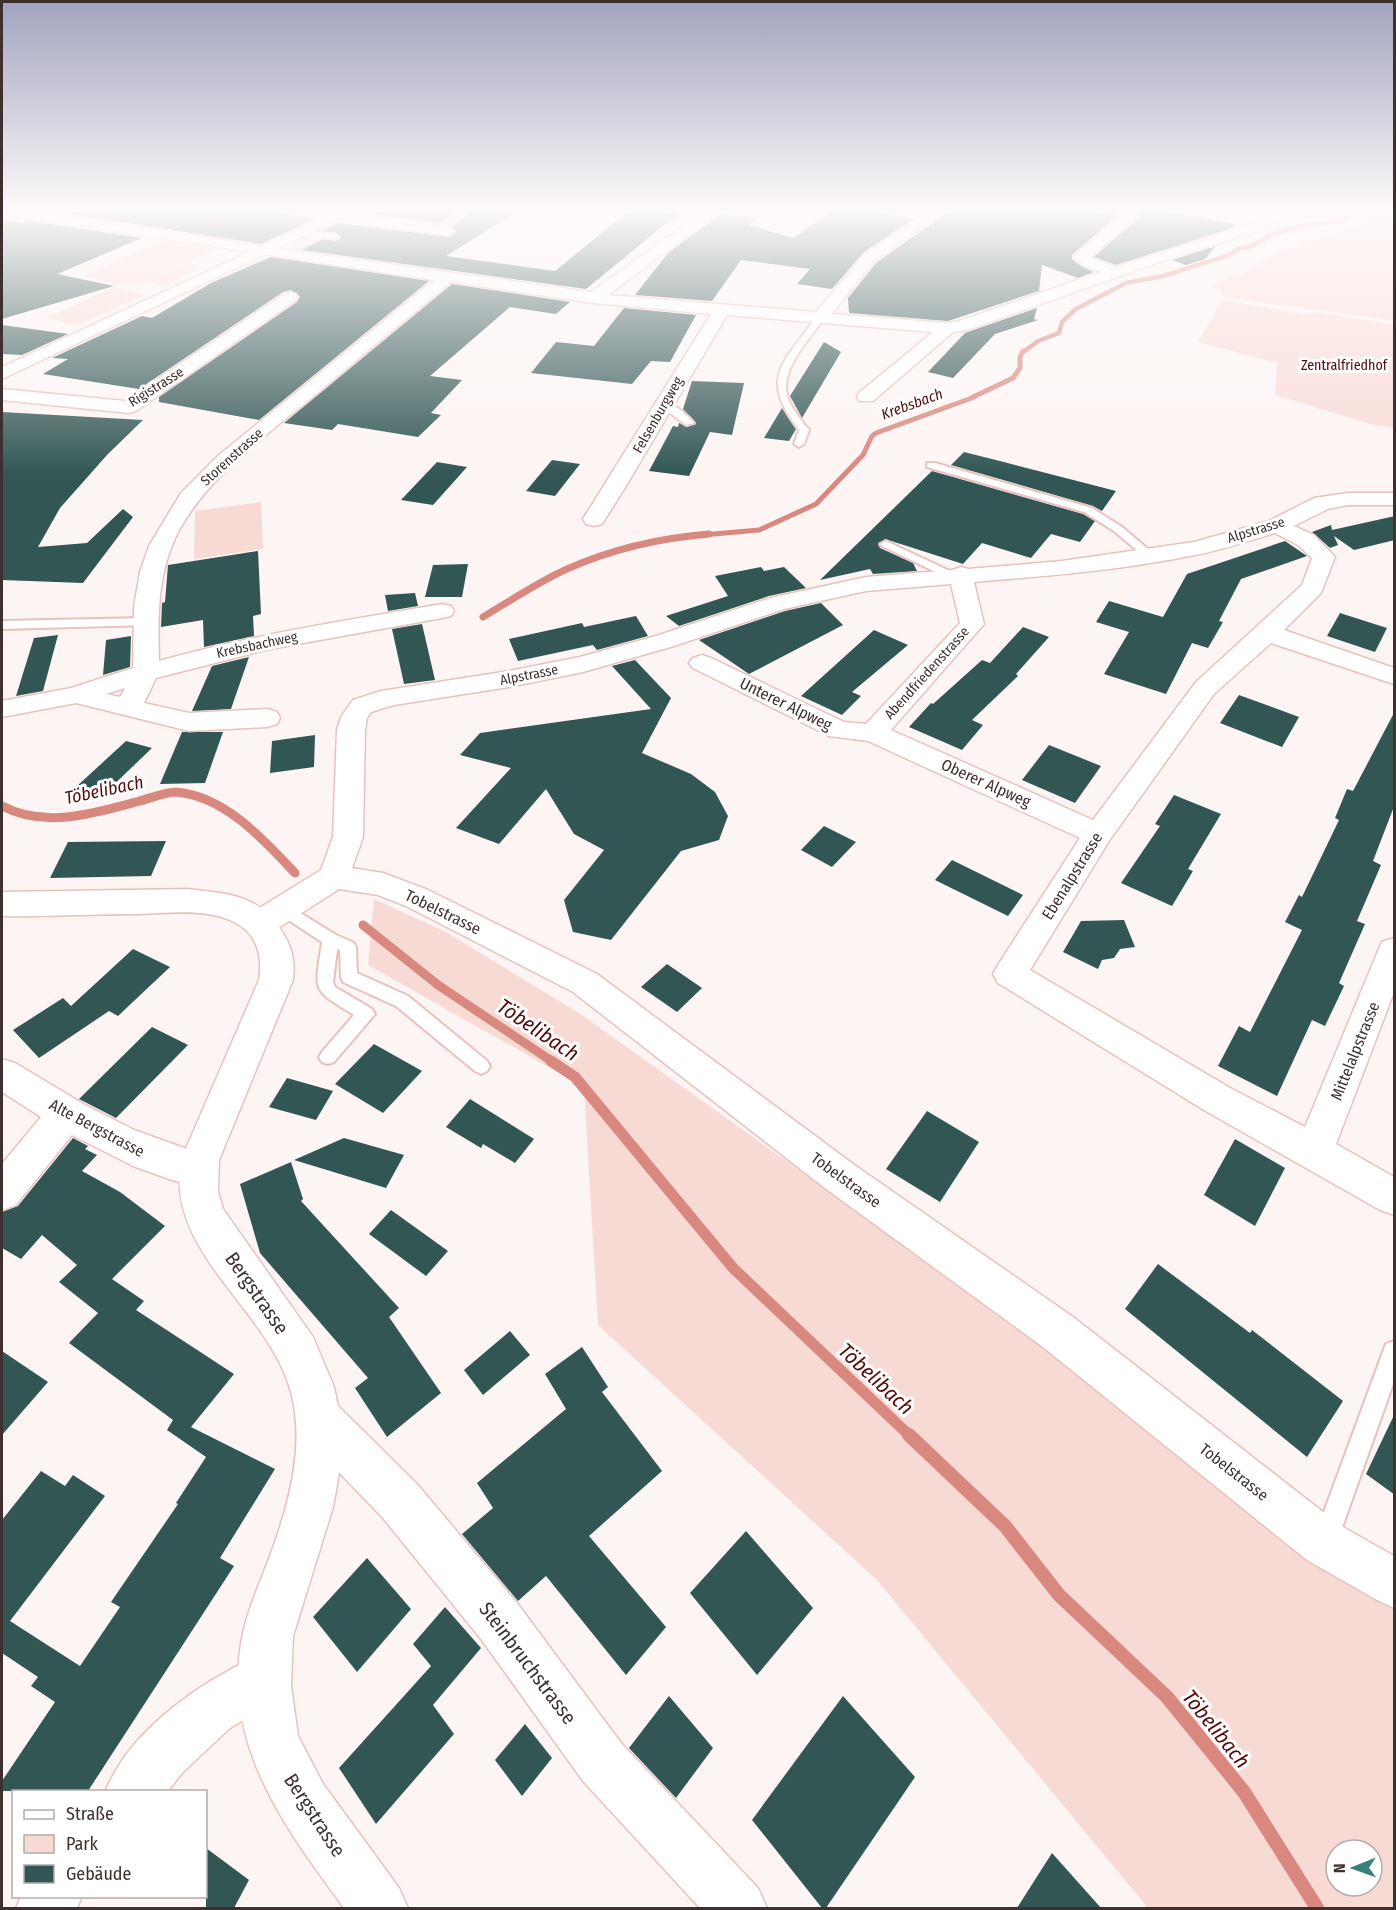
<svg xmlns="http://www.w3.org/2000/svg" width="1396" height="1910" font-family="'Fira Sans Condensed',sans-serif">
<style>
.green{fill:#f8dad5;fill-rule:evenodd}
.lines{fill:none;stroke-linecap:round;stroke-linejoin:round}
.stream-far5{stroke:#d8887e;stroke-width:4.5}
.stream-far4{stroke:#d8887e;stroke-width:5}
.stream-far3{stroke:#d8887e;stroke-width:7}
.stream-far2{stroke:#d8887e;stroke-width:9}
.stream-far1{stroke:#d8887e;stroke-width:11}
.stream{stroke:#d8887e;stroke-width:14}
.building{fill:#315654}
.service-casing{stroke:#e7c2bd;stroke-width:4}
.minor-casing{stroke:#e7c2bd;stroke-width:3}
.secondary-casing{stroke:#e7c2bd;stroke-width:3}
.service{fill:#fff;fill-rule:evenodd}
.minor{fill:#fff;fill-rule:evenodd}
.secondary{fill:#fff;fill-rule:evenodd}
.labels{text-anchor:middle;dominant-baseline:central;stroke-width:6;stroke-linejoin:round;paint-order:stroke}
.far-park-label{font-size:14px;fill:#520909;stroke:#fff}
.far-street-label{font-size:14px;fill:#3e302e;stroke:#fff}
.far-water-label{font-size:15px;font-style:italic;fill:#540b0a;stroke:#fff}
.street-label{font-size:16px;fill:#3e302e;stroke:#fff}
.water-label{font-size:18px;font-style:italic;fill:#540b0a;stroke:#fff}
.near-street-label{font-size:20px;fill:#3e302e;stroke:#fff}
.near-water-label{font-size:21px;font-style:italic;fill:#540b0a;stroke:#fff}
</style>
<rect width="100%" height="100%" fill="#fdf5f4"/>
<g class="green">
<path d="M 1352,208 L 1384,208 L 1394,226 L 1394,321 C 1337,312 1280,306 1222,296 L 1222,290 L 1211,287 L 1230,276 L 1240,275 L 1279,253 L 1302,244 L 1367,223 L 1366,216 L 1357,215 Z"/>
<path d="M 163,241 L 215,249 L 140,283 L 123,285 L 83,276 Z"/>
<path d="M 184,264 L 202,268 L 164,286 L 145,282 Z"/>
<path d="M 114,287 L 146,294 L 78,325 L 46,318 Z"/>
<path d="M 1222,300 L 1304,314 L 1318,312 L 1394,325 L 1394,428 L 1370,424 L 1275,395 L 1277,363 L 1198,342 Z"/>
<path d="M 261,502 L 263,549 L 194,559 L 195,511 Z"/>
<path d="M 374,899 L 446,932 L 579,1013 L 1047,1347 L 1285,1544 L 1394,1609 L 1394,1908 L 1148,1908 L 877,1580 L 598,1325 L 584,1087 L 368,965 ZM 1336,1850 L 1372,1850 L 1372,1886 L 1336,1886 Z"/>
</g>
<g class="lines">
<path class="stream-far5" d="M 1022,353 L 1038,341 L 1059,333 L 1062,322 L 1076,309 L 1126,283 L 1163,276 L 1229,255 L 1237,249 L 1252,246 L 1271,235 L 1301,226 L 1344,220 L 1350,216"/>
<path class="stream-far4" d="M 691,536 L 759,530 L 816,504 L 863,455 L 872,436 L 876,433 L 969,399 L 1013,378 L 1020,368 L 1020,357 L 1023,351"/>
<path class="stream-far3" d="M 483,617 C 510,601 538,582 567,569 C 612,549 660,538 709,534"/>
<g class="stream-far2">
<path d="M 2,806 C 45,829 96,813 140,801 C 151,798 165,792 176,792 C 225,796 264,840 295,873"/>
<path d="M 363,925 L 438,985 L 553,1062"/>
</g>
<path class="stream-far1" d="M 551,1061 L 575,1077 L 733,1268 L 910,1436"/>
<path class="stream" d="M 909,1435 L 1005,1526 L 1059,1595 L 1167,1697 L 1244,1792 L 1317,1908"/>
</g>
<g class="building">
<path d="M 33,208 L 283,208 L 287,213 L 315,219 L 261,244 Z"/>
<path d="M 365,208 L 462,208 L 438,223 L 359,212 Z"/>
<path d="M 477,208 L 523,208 L 446,256 L 555,271 L 631,209 L 679,213 L 586,289 L 302,250 L 323,239 L 335,241 L 340,239 L 341,236 L 336,233 L 321,231 L 337,223 L 449,237 L 457,232 L 452,227 Z"/>
<path d="M 837,208 L 871,209 L 913,219 L 863,253 L 832,289 L 797,284 L 810,269 L 741,260 L 712,301 L 635,295 L 668,253 L 721,214 L 754,218 L 750,225 L 793,238 Z"/>
<path d="M 951,208 L 1078,208 L 1103,213 L 1107,209 L 1126,208 L 1072,255 L 1072,259 L 1082,267 L 1094,272 L 1078,278 L 1042,265 L 1039,291 L 948,321 L 849,313 L 848,298 L 876,263 L 931,224 L 934,225 L 935,221 Z"/>
<path d="M 1138,208 L 1149,208 L 1236,224 L 1232,228 L 1116,265 L 1094,257 L 1141,215 Z"/>
<path d="M 2,220 L 24,223 L 24,220 L 142,238 L 57,274 L 114,286 L 2,319 Z"/>
<path d="M 1216,246 L 1205,259 L 1186,265 L 1172,260 Z"/>
<path d="M 271,257 L 429,281 L 259,420 L 159,402 L 159,397 L 297,302 L 300,296 L 291,290 L 283,292 L 139,389 L 43,374 L 68,359 L 52,358 L 142,316 L 152,318 L 211,283 Z"/>
<path d="M 452,284 L 570,302 L 556,314 L 510,307 L 430,376 L 462,380 L 431,413 L 441,415 L 418,437 L 338,424 L 332,430 L 284,423 Z"/>
<path d="M 624,308 L 696,315 L 670,362 L 651,361 L 632,384 L 531,373 L 556,342 L 594,346 Z"/>
<path d="M 1037,308 L 1034,319 L 1038,320 L 995,334 L 953,378 L 928,372 L 965,333 Z"/>
<path d="M 2,325 L 68,334 L 22,355 L 2,354 Z"/>
<path d="M 824,342 L 841,352 L 802,418 L 790,396 Z"/>
<path d="M 692,381 L 744,383 L 732,435 L 710,432 L 689,476 L 649,471 L 673,426 L 678,427 L 679,423 L 687,427 L 696,424 L 683,409 Z"/>
<path d="M 782,408 L 796,429 L 789,441 L 764,438 Z"/>
<path d="M 2,412 L 143,420 L 107,455 L 60,508 L 38,547 L 87,543 L 123,509 L 133,517 L 83,583 L 2,580 Z"/>
<path d="M 964,452 L 1000,461 L 1116,491 L 1102,511 L 1093,506 L 951,465 Z"/>
<path d="M 552,460 L 580,464 L 555,496 L 526,491 Z"/>
<path d="M 437,462 L 467,467 L 433,505 L 401,500 Z"/>
<path d="M 932,471 L 1083,514 L 1095,521 L 1080,542 L 1051,534 L 1031,558 L 982,543 L 963,564 L 885,539 L 878,544 L 880,548 L 913,563 L 917,571 L 873,574 L 870,569 L 820,580 Z"/>
<path d="M 1395,516 L 1395,540 L 1354,550 L 1334,536 L 1338,545 L 1330,548 L 1312,532 L 1331,525 L 1332,530 Z"/>
<path d="M 1285,541 L 1307,556 L 1241,579 L 1219,621 L 1223,622 L 1208,648 L 1192,643 L 1166,694 L 1104,674 L 1129,632 L 1096,622 L 1109,601 L 1163,617 L 1187,574 Z"/>
<path d="M 258,551 L 261,614 L 253,616 L 254,636 L 204,647 L 203,620 L 161,627 L 162,603 L 165,602 L 168,565 Z"/>
<path d="M 468,564 L 462,597 L 425,597 L 433,565 Z"/>
<path d="M 761,567 L 764,571 L 784,567 L 806,588 L 769,596 L 679,626 L 666,616 L 728,596 L 715,576 Z"/>
<path d="M 415,593 L 418,606 L 388,611 L 385,595 Z"/>
<path d="M 821,603 L 843,625 L 749,674 L 699,640 L 785,611 Z"/>
<path d="M 1340,613 L 1387,628 L 1375,652 L 1327,636 Z"/>
<path d="M 636,616 L 648,636 L 597,650 L 593,645 L 518,661 L 509,639 L 582,623 L 584,627 Z"/>
<path d="M 422,624 L 435,680 L 404,684 L 392,629 Z"/>
<path d="M 1023,627 L 1049,637 L 1016,674 L 1018,676 L 972,720 L 983,725 L 962,750 L 909,727 L 931,703 L 933,704 L 982,660 L 990,663 Z"/>
<path d="M 874,630 L 908,645 L 852,692 L 861,696 L 842,715 L 801,696 Z"/>
<path d="M 58,635 L 43,691 L 16,696 L 34,638 Z"/>
<path d="M 131,636 L 130,667 L 103,675 L 106,640 Z"/>
<path d="M 249,657 L 231,709 L 192,711 L 212,666 Z"/>
<path d="M 635,660 L 671,698 L 642,753 L 691,774 L 715,792 L 728,816 L 719,840 L 681,851 L 611,940 L 573,932 L 564,900 L 604,850 L 574,834 L 546,789 L 499,844 L 456,828 L 511,768 L 460,755 L 480,733 L 651,709 L 612,666 Z"/>
<path d="M 1239,695 L 1299,717 L 1282,747 L 1220,723 Z"/>
<path d="M 1395,711 L 1395,804 L 1373,861 L 1381,865 L 1357,921 L 1365,924 L 1339,983 L 1344,986 L 1325,1026 L 1312,1020 L 1277,1096 L 1218,1066 L 1239,1026 L 1250,1032 L 1302,930 L 1285,922 L 1299,895 L 1302,897 L 1339,820 L 1335,818 L 1347,789 L 1353,791 Z"/>
<path d="M 182,732 L 223,732 L 205,783 L 160,784 Z"/>
<path d="M 315,735 L 314,767 L 270,773 L 272,741 Z"/>
<path d="M 126,741 L 152,748 L 103,795 L 76,787 Z"/>
<path d="M 1049,745 L 1101,766 L 1075,803 L 1022,780 Z"/>
<path d="M 1174,795 L 1221,814 L 1188,869 L 1193,871 L 1172,906 L 1121,883 L 1160,826 L 1155,824 Z"/>
<path d="M 824,826 L 856,842 L 832,867 L 801,850 Z"/>
<path d="M 166,841 L 151,876 L 50,878 L 68,842 Z"/>
<path d="M 952,860 L 1023,895 L 1008,916 L 935,880 Z"/>
<path d="M 1124,920 L 1135,947 L 1120,949 L 1114,958 L 1102,960 L 1098,969 L 1063,952 L 1081,921 Z"/>
<path d="M 133,949 L 170,967 L 118,1016 L 109,1011 L 39,1058 L 13,1030 L 63,998 L 71,1006 Z"/>
<path d="M 667,964 L 702,988 L 677,1012 L 641,987 Z"/>
<path d="M 152,1027 L 188,1045 L 116,1118 L 79,1099 Z"/>
<path d="M 374,1044 L 422,1071 L 383,1113 L 335,1084 Z"/>
<path d="M 287,1078 L 333,1091 L 316,1120 L 269,1107 Z"/>
<path d="M 470,1099 L 534,1139 L 515,1163 L 483,1144 L 481,1148 L 446,1127 Z"/>
<path d="M 927,1111 L 979,1142 L 940,1202 L 886,1169 Z"/>
<path d="M 73,1138 L 88,1146 L 85,1149 L 97,1155 L 82,1171 L 120,1192 L 165,1226 L 112,1279 L 144,1301 L 136,1310 L 234,1374 L 191,1427 L 275,1469 L 220,1558 L 234,1566 L 88,1791 L 2,1791 L 2,1781 L 55,1702 L 31,1686 L 38,1677 L 2,1653 L 2,1520 L 41,1471 L 65,1486 L 73,1475 L 105,1496 L 10,1621 L 80,1666 L 120,1607 L 111,1602 L 178,1504 L 176,1503 L 206,1457 L 167,1430 L 173,1420 L 69,1343 L 98,1313 L 59,1282 L 77,1265 L 42,1235 L 21,1259 L 2,1248 L 2,1212 L 18,1206 Z"/>
<path d="M 344,1138 L 404,1155 L 386,1188 L 294,1160 Z"/>
<path d="M 1235,1139 L 1285,1168 L 1255,1226 L 1204,1195 Z"/>
<path d="M 291,1162 L 303,1199 L 301,1201 L 399,1308 L 389,1317 L 441,1393 L 387,1437 L 355,1388 L 368,1378 L 260,1253 L 240,1184 Z"/>
<path d="M 391,1210 L 448,1251 L 426,1276 L 369,1234 Z"/>
<path d="M 1158,1264 L 1250,1333 L 1252,1330 L 1343,1401 L 1307,1457 L 1125,1309 Z"/>
<path d="M 510,1331 L 530,1355 L 483,1395 L 464,1370 Z"/>
<path d="M 582,1347 L 608,1387 L 602,1392 L 662,1471 L 589,1536 L 666,1627 L 626,1675 L 546,1576 L 518,1601 L 462,1534 L 493,1508 L 477,1483 L 566,1409 L 545,1374 Z"/>
<path d="M 2,1351 L 48,1382 L 2,1435 Z"/>
<path d="M 1395,1413 L 1395,1495 L 1366,1474 Z"/>
<path d="M 746,1531 L 813,1608 L 757,1675 L 690,1593 Z"/>
<path d="M 367,1558 L 411,1609 L 357,1672 L 313,1617 Z"/>
<path d="M 445,1607 L 481,1648 L 433,1705 L 454,1734 L 376,1824 L 339,1768 L 431,1666 L 413,1644 Z"/>
<path d="M 669,1696 L 713,1748 L 676,1798 L 629,1748 Z"/>
<path d="M 843,1696 L 915,1777 L 826,1908 L 822,1908 L 752,1820 Z"/>
<path d="M 525,1724 L 552,1758 L 522,1796 L 495,1760 Z"/>
<path d="M 206,1848 L 249,1880 L 234,1908 L 206,1908 Z"/>
<path d="M 1052,1853 L 1101,1908 L 1017,1908 Z"/>
</g>
<g class="lines">
<g class="service-casing">
<g id="service">
<path d="M 467,208 L 475,208 L 442,231 L 436,231 L 436,227 Z"/>
<path d="M 301,230 L 335,235 L 339,237 L 335,239 L 323,237 L 299,249 L 296,245 L 315,236 L 301,234 Z"/>
<path d="M 817,316 L 824,318 C 810,339 778,370 788,398 C 792,410 801,420 809,430 L 804,444 L 799,447 L 794,444 L 799,430 C 758,377 784,363 817,316 Z"/>
<path d="M 662,403 C 674,402 686,414 694,423 L 686,425 L 662,407 Z"/>
<path d="M 927,463 L 935,463 L 1092,508 L 1122,527 L 1156,556 L 1154,558 L 1146,558 L 1114,531 L 1084,512 L 927,467 Z"/>
<path d="M 886,541 L 954,573 L 956,575 L 954,577 L 946,577 L 882,546 L 880,544 Z"/>
<path d="M 146,618 L 150,619 L 150,625 L 2,629 L 2,621 Z"/>
<path d="M 284,903 L 336,935 L 354,943 L 356,947 L 357,973 L 408,996 L 487,1061 L 490,1066 L 487,1071 L 481,1074 L 475,1071 L 396,1006 L 343,982 L 341,977 L 340,950 L 337,949 L 333,982 L 335,987 L 372,1009 L 375,1014 L 334,1062 L 328,1064 L 322,1062 L 319,1057 L 322,1052 L 354,1015 C 310,988 315,992 322,942 L 278,913 L 276,909 L 278,905 Z"/>
<path d="M 1394,1341 L 1394,1381 L 1338,1539 L 1334,1547 L 1326,1551 L 1318,1547 L 1314,1539 L 1383,1352 L 1386,1344 Z"/>
</g>
</g>
<g class="minor-casing">
<g id="minor">
<path d="M 2,208 L 17,208 L 264,247 L 591,292 L 709,208 L 725,208 L 608,295 L 816,312 L 864,255 L 933,208 L 949,208 L 874,261 L 832,314 L 948,323 L 959,321 L 1101,272 L 1083,265 L 1074,257 L 1127,210 L 1137,210 L 1139,213 L 1091,257 L 1093,259 L 1116,267 L 1254,223 L 1268,215 L 1272,208 L 1286,208 L 1279,221 L 1264,229 L 1162,261 L 968,330 L 953,332 L 873,401 L 859,401 L 857,397 L 859,393 L 933,332 L 727,315 L 626,486 L 602,524 L 594,526 L 586,524 L 583,519 L 711,314 L 593,303 L 451,282 C 405,320 359,358 314,396 C 265,436 193,488 171,548 C 157,585 158,622 159,661 C 252,635 347,620 442,604 L 451,606 L 454,611 L 451,616 L 442,618 L 270,649 L 156,678 L 144,703 L 189,713 L 267,709 L 277,712 L 280,718 L 277,724 L 267,727 L 189,731 L 76,703 L 2,717 L 2,701 L 71,688 L 133,668 L 134,607 L 140,572 L 149,546 L 181,493 L 219,455 L 434,280 L 2,214 ZM 125,688 L 120,697 L 106,694 Z"/>
<path d="M 285,208 L 313,208 L 448,227 L 455,231 L 448,235 L 331,220 L 287,211 Z"/>
<path d="M 554,208 L 569,208 L 560,218 L 555,219 L 548,215 Z"/>
<path d="M 290,292 L 296,294 L 298,297 L 296,300 L 136,411 L 129,413 L 2,400 L 2,389 L 125,401 L 284,294 Z"/>
<path d="M 1348,493 L 1394,493 L 1394,505 L 1348,505 L 1328,509 L 1294,526 L 1314,535 L 1335,557 L 1321,593 L 1284,630 L 1394,668 L 1394,684 L 1271,643 L 1214,694 L 1109,841 L 1030,970 L 1230,1088 L 1305,1127 L 1378,951 L 1382,942 L 1394,938 L 1394,992 L 1336,1144 L 1394,1177 L 1394,1215 L 1380,1210 L 1204,1110 L 998,983 L 993,974 L 998,965 L 1080,838 L 868,741 L 829,736 L 693,668 L 689,663 L 693,658 L 702,655 L 711,658 L 844,722 L 866,724 L 960,623 L 951,584 L 866,591 L 784,609 L 674,646 L 583,672 L 509,687 L 394,705 L 371,712 L 367,718 L 365,730 L 363,837 L 352,868 L 383,873 L 428,890 L 597,974 L 853,1164 L 1073,1317 L 1341,1526 L 1394,1556 L 1394,1608 L 1377,1600 L 1307,1560 L 1043,1347 L 825,1188 L 573,992 L 406,906 L 378,895 L 339,889 L 272,932 L 261,935 L 250,932 L 245,923 L 250,914 L 321,870 L 333,837 L 337,730 L 341,717 L 353,700 L 381,691 L 509,671 L 580,657 L 656,636 L 770,598 L 866,577 L 952,570 L 961,567 L 968,569 L 1062,561 L 1194,542 L 1269,521 L 1314,498 ZM 1275,533 L 1298,545 L 1312,558 L 1302,585 L 1196,682 L 1093,820 L 891,730 L 984,624 L 974,582 C 1048,576 1122,570 1195,555 C 1222,550 1248,541 1275,533 Z"/>
<path d="M 2,1059 L 15,1063 L 85,1105 L 134,1130 L 212,1158 L 217,1170 L 212,1182 L 198,1187 L 172,1180 L 133,1166 L 72,1135 L 16,1205 L 2,1210 L 2,1164 L 41,1117 L 2,1092 Z"/>
<path d="M 318,1396 L 334,1402 L 417,1484 L 517,1603 L 621,1743 L 758,1888 L 767,1908 L 700,1908 L 583,1781 L 481,1639 L 383,1518 L 302,1434 L 296,1418 L 302,1402 Z"/>
<path d="M 265,1653 L 283,1661 L 291,1679 L 283,1697 L 230,1728 L 182,1773 L 167,1792 L 105,1792 C 131,1728 204,1679 265,1653 Z"/>
<path d="M 21,1896 L 82,1896 L 77,1908 L 16,1908 Z"/>
</g>
</g>
<g class="secondary-casing">
<g id="secondary">
<path d="M 344,208 L 363,208 L 2,379 L 2,367 Z"/>
<path d="M 188,889 C 230,894 262,895 284,935 C 293,950 295,963 293,980 L 219,1160 L 218,1191 L 223,1209 L 313,1337 L 334,1387 L 340,1416 L 341,1462 L 333,1507 L 293,1636 L 291,1686 L 298,1736 L 323,1784 L 399,1888 L 408,1908 L 344,1908 C 284,1826 220,1742 243,1633 C 250,1601 266,1570 276,1539 C 292,1493 304,1440 291,1392 C 269,1309 165,1253 181,1160 L 259,980 C 263,956 257,933 234,922 C 207,908 169,913 139,914 C 93,914 47,917 2,916 L 2,892 Z"/>
</g>
</g>
<use href="#service" class="service"/>
<use href="#minor" class="minor"/>
<use href="#secondary" class="secondary"/>
</g>
<linearGradient id="sky" x2="0" y2="1"><stop stop-color="#a1a2be"/><stop offset="0.44" stop-color="#fefafa"/><stop offset="1" stop-color="#fefafa" stop-opacity="0"/></linearGradient>
<rect width="1396" height="476" fill="url(#sky)"/>
<g class="labels">
<g class="far-park-label">
<text x="1344" y="365">Zentralfriedhof</text>
</g>
<g class="far-street-label">
<text transform="translate(156 387) rotate(-32)">Rigistrasse</text>
<text transform="translate(658 415) rotate(-60)">Felsenburgweg</text>
<text transform="translate(232 457) rotate(-42)">Storenstrasse</text>
<text transform="translate(1256 530) rotate(-17)">Alpstrasse</text>
<text transform="translate(257 645) rotate(-12)">Krebsbachweg</text>
<text transform="translate(927 673) rotate(-48)">Abendfriedenstrasse</text>
<text transform="translate(529 675) rotate(-11)">Alpstrasse</text>
</g>
<g class="far-water-label">
<text transform="translate(912 404) rotate(-20)">Krebsbach</text>
</g>
<g class="street-label">
<text transform="translate(786 704) rotate(26)">Unterer Alpweg</text>
<text transform="translate(986 783) rotate(24)">Oberer Alpweg</text>
<text transform="translate(1072 876) rotate(-58)">Ebenalpstrasse</text>
<text transform="translate(443 912) rotate(26)">Tobelstrasse</text>
<text transform="translate(1355 1051) rotate(-68)">Mittelalpstrasse</text>
<text transform="translate(97 1128) rotate(28)">Alte Bergstrasse</text>
<text transform="translate(846 1180) rotate(36)">Tobelstrasse</text>
<text transform="translate(1234 1472) rotate(38)">Tobelstrasse</text>
</g>
<g class="water-label">
<text transform="translate(104 790) rotate(-12)">Töbelibach</text>
</g>
<g class="near-street-label">
<text transform="translate(257 1293) rotate(55)">Bergstrasse</text>
<text transform="translate(528 1663) rotate(53)">Steinbruchstrasse</text>
<text transform="translate(315 1815) rotate(57)">Bergstrasse</text>
</g>
<g class="near-water-label">
<text transform="translate(538 1030) rotate(34)">Töbelibach</text>
<text transform="translate(876 1379) rotate(43)">Töbelibach</text>
<text transform="translate(1216 1729) rotate(51)">Töbelibach</text>
</g>
</g>
<rect width="1396" height="1910" fill="none" stroke="#3e302e" stroke-width="6"/>
<rect x="12" y="1790" width="195" height="108" fill="#ffffff" stroke="#b2acab" stroke-width="1.5"/>
<rect x="24" y="1810" width="30" height="9" fill="#ffffff" stroke="#b2acab" stroke-width="1.5"/>
<text x="66" y="1820" font-size="18" fill="#3e302e">Straße</text>
<rect x="24" y="1835" width="30" height="18" fill="#f8dad5" stroke="#b2acab" stroke-width="1.5"/>
<text x="66" y="1850" font-size="18" fill="#3e302e">Park</text>
<rect x="24" y="1865" width="30" height="18" fill="#315654" stroke="#b2acab" stroke-width="1.5"/>
<text x="66" y="1880" font-size="18" fill="#3e302e">Gebäude</text>
<g transform="translate(1354 1868) rotate(269)"><circle r="28" fill="#ffffff" stroke="#b2acab" stroke-width="1.5"/>
<path d="M0-4.5L10 22L0 15L-10 22Z" fill="#38807c"/>
<text y="-9" font-size="16" font-weight="bold" text-anchor="middle" fill="#3e302e">N</text>
</g>
</svg>
